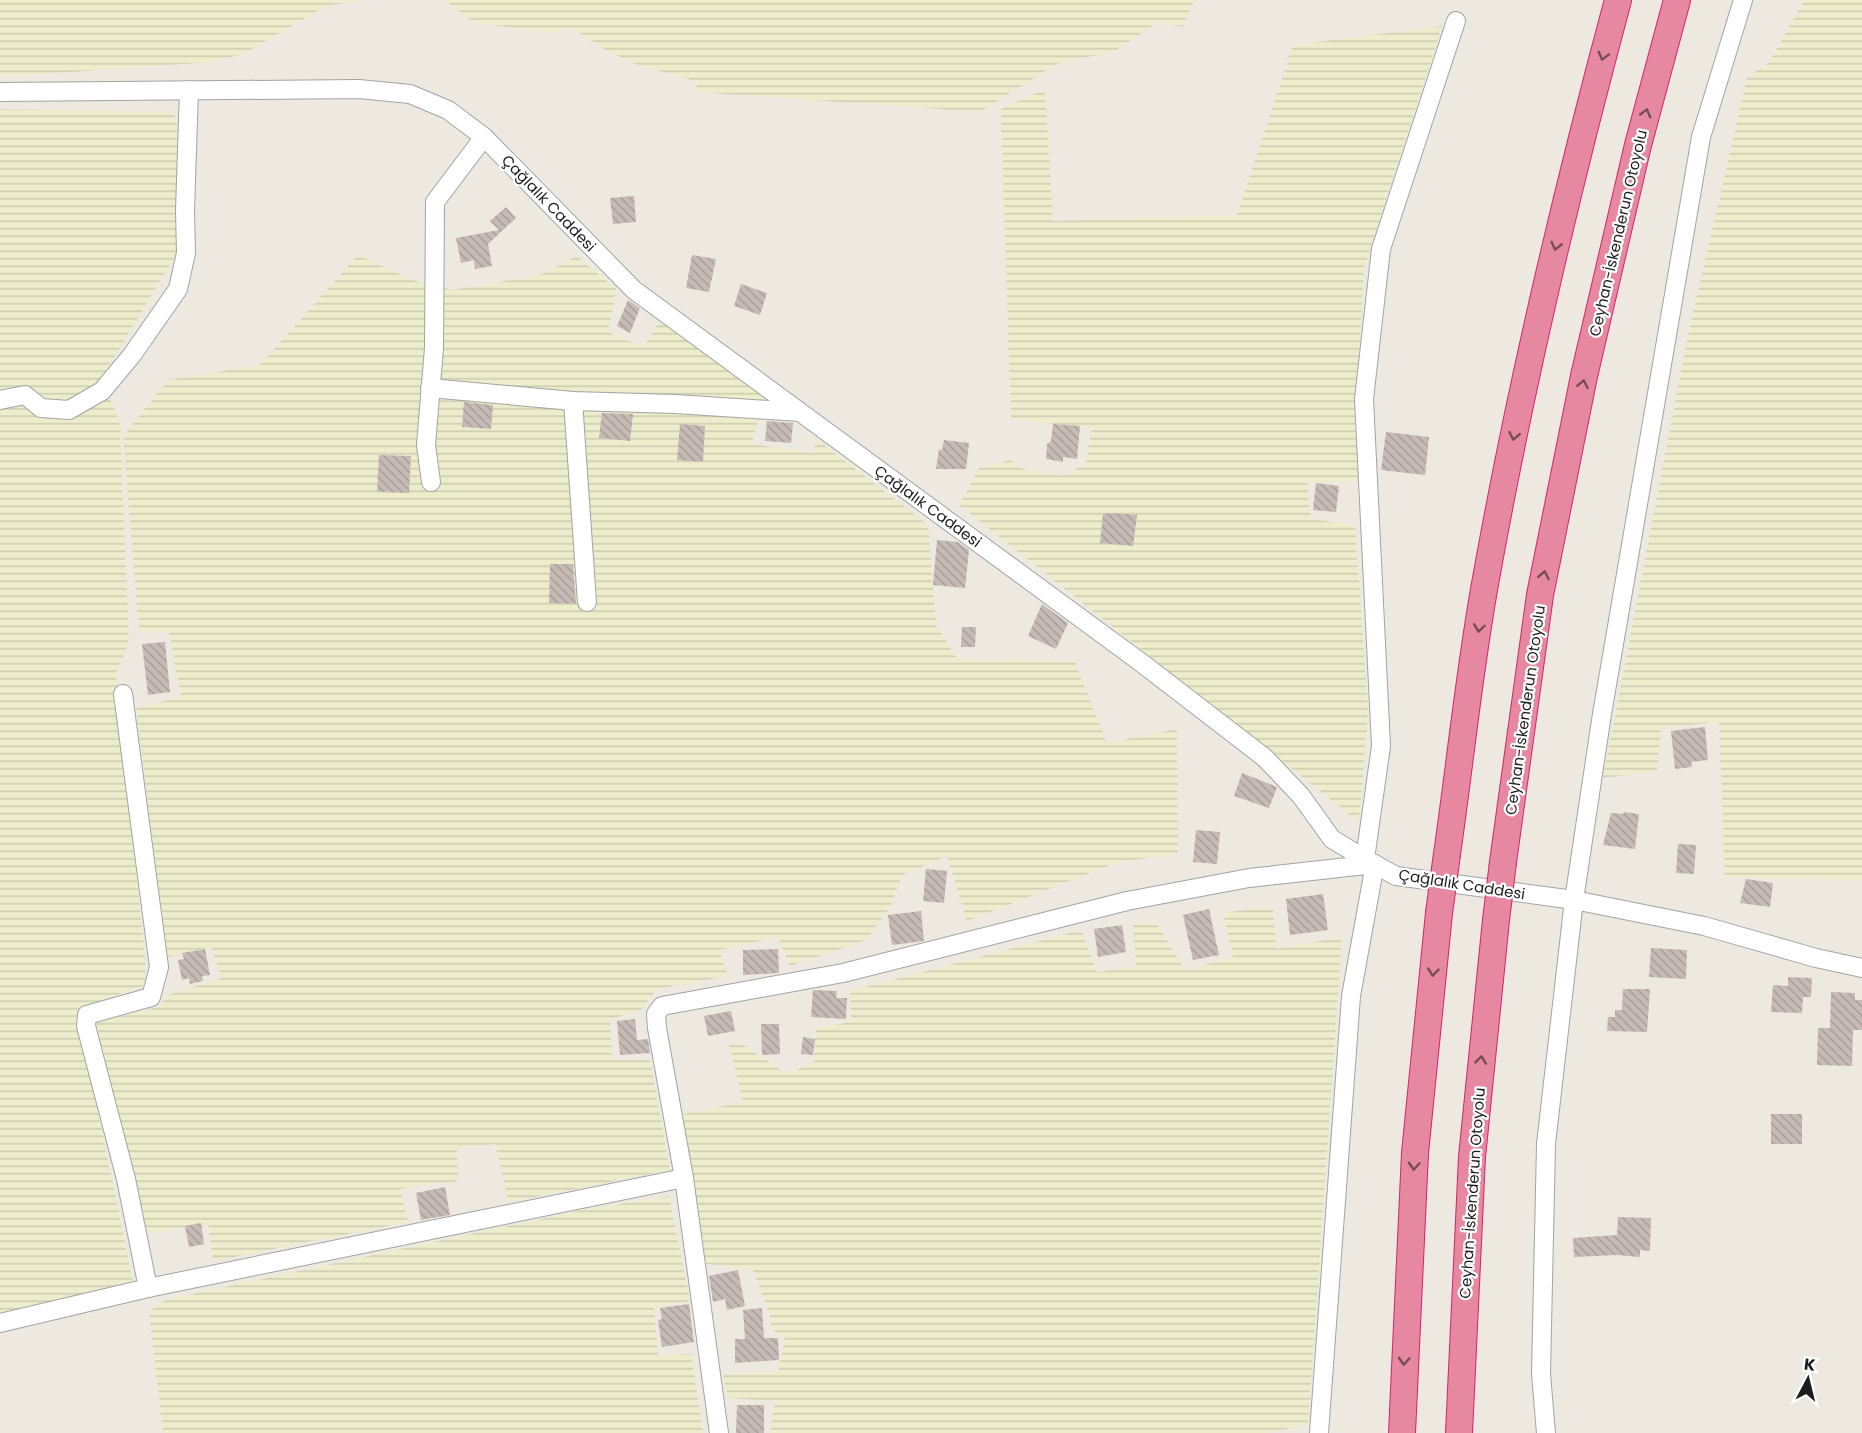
<svg xmlns="http://www.w3.org/2000/svg" width="1862" height="1433" font-family="Poppins,sans-serif">
<style>
.farmland{fill:url(#farmland-rules)}
.building{fill:url(#building-back-hatch)}
.lines{fill:none;stroke-linecap:round;stroke-linejoin:round}
.minor-casing{stroke:#a3a3a3;stroke-width:20}
.highway-casing{stroke:#d6246e;stroke-width:28}
.minor{stroke:#fff;stroke-width:18}
.highway{stroke:#e588a0;stroke-width:26}
.highway-bridge-casing{stroke:#d6246e;stroke-width:28;stroke-linecap:butt}
.highway-bridge{stroke:#e588a0;stroke-width:26}
.oneway{stroke:#764d57}
.labels{text-anchor:middle;dominant-baseline:central;stroke-width:4.5;stroke-linejoin:round;paint-order:stroke}
.street-label{font-size:15px;fill:#1c1c1c;stroke:#fff}
</style>
<defs>
<pattern id="farmland-rules" width="6" height="5" patternUnits="userSpaceOnUse" patternTransform="scale(1.5)"><rect width="6" height="5" fill="#ededcc"/><path d="M0 2.5h6" fill="none" stroke="#cbcbaf"/></pattern>
<pattern id="building-back-hatch" width="6" height="6" patternUnits="userSpaceOnUse" patternTransform="scale(1.5)"><rect width="6" height="6" fill="#c5bab5"/><path d="M-1 5l2 2M0 0l6 6M5-1l2 2" fill="none" stroke="#a99f9b"/></pattern>
</defs>
<rect width="100%" height="100%" fill="#ede9e1"/>
<g class="farmland">
<path d="M 0,0 L 362,0 L 326,6 L 243,54 L 211,62 L 0,77 Z"/>
<path d="M 445,0 L 1194,0 L 1183,27 L 1157,22 L 1114,52 L 1060,62 L 980,112 L 698,92 L 696,81 L 638,65 L 607,51 L 572,28 L 547,33 L 473,22 Z"/>
<path d="M 1804,0 L 1862,0 L 1862,880 L 1725,877 L 1719,722 L 1661,728 L 1657,771 L 1603,778 L 1688,335 L 1747,78 L 1770,61 Z"/>
<path d="M 1442,26 L 1364,268 L 1355,426 L 1360,481 L 1307,482 L 1311,519 L 1355,525 L 1368,711 L 1359,822 L 959,505 L 979,468 L 1010,460 L 1023,469 L 1064,476 L 1086,463 L 1092,428 L 1011,419 L 1001,109 L 1045,89 L 1053,221 L 1237,215 L 1293,45 Z"/>
<path d="M 0,109 L 170,112 L 177,118 L 176,255 L 102,377 L 120,424 L 129,641 L 116,674 L 145,958 L 145,985 L 77,1009 L 133,1282 L 0,1317 Z"/>
<path d="M 358,255 L 412,280 L 452,290 L 540,275 L 577,256 L 616,289 L 608,332 L 643,347 L 660,321 L 763,397 L 752,444 L 813,453 L 816,439 L 928,525 L 936,625 L 957,659 L 1074,661 L 1107,743 L 1177,729 L 1178,853 L 1115,863 L 967,921 L 947,856 L 902,875 L 891,906 L 866,940 L 790,966 L 778,937 L 719,950 L 728,976 L 657,989 L 640,1011 L 610,1019 L 612,1060 L 650,1060 L 670,1170 L 509,1202 L 495,1144 L 457,1149 L 458,1181 L 400,1189 L 408,1222 L 213,1261 L 208,1224 L 145,1233 L 96,1022 L 158,1007 L 168,995 L 222,978 L 211,947 L 167,957 L 136,708 L 181,697 L 169,632 L 139,631 L 123,436 L 168,380 L 260,365 Z"/>
<path d="M 1273,906 L 1276,949 L 1342,937 L 1308,1424 L 1269,1433 L 770,1433 L 775,1401 L 728,1398 L 723,1374 L 778,1372 L 785,1338 L 771,1329 L 770,1316 L 753,1270 L 706,1264 L 680,1115 L 743,1102 L 729,1045 L 742,1044 L 787,1074 L 814,1062 L 816,1028 L 851,1022 L 850,991 L 1081,930 L 1097,972 L 1136,967 L 1133,924 L 1156,923 L 1185,970 L 1233,957 L 1223,913 Z"/>
<path d="M 669,1196 L 690,1301 L 654,1307 L 658,1356 L 691,1354 L 703,1433 L 163,1433 L 149,1312 L 165,1300 L 577,1211 Z"/>
</g>
<g class="building">
<path d="M 634,196 L 636,222 L 613,224 L 610,198 Z"/>
<path d="M 506,207 L 516,218 L 488,244 L 492,266 L 475,269 L 474,260 L 461,263 L 456,238 L 499,230 L 490,221 Z"/>
<path d="M 692,255 L 716,259 L 709,292 L 686,288 Z"/>
<path d="M 741,284 L 767,293 L 760,315 L 734,306 Z"/>
<path d="M 628,300 L 640,308 L 630,333 L 617,326 Z"/>
<path d="M 464,402 L 493,405 L 491,429 L 462,427 Z"/>
<path d="M 602,413 L 633,414 L 630,441 L 599,438 Z"/>
<path d="M 767,421 L 793,423 L 791,443 L 765,441 Z"/>
<path d="M 680,424 L 705,426 L 703,462 L 677,460 Z"/>
<path d="M 1053,424 L 1080,426 L 1077,459 L 1063,457 L 1063,462 L 1046,459 L 1047,444 L 1051,441 Z"/>
<path d="M 1386,432 L 1429,437 L 1425,475 L 1381,470 Z"/>
<path d="M 944,440 L 969,443 L 966,469 L 936,469 L 939,449 L 942,450 Z"/>
<path d="M 379,455 L 411,456 L 409,493 L 377,492 Z"/>
<path d="M 1316,483 L 1339,486 L 1336,512 L 1313,510 Z"/>
<path d="M 1114,513 L 1137,515 L 1133,546 L 1100,543 L 1103,514 Z"/>
<path d="M 937,540 L 958,542 L 969,550 L 965,588 L 933,585 Z"/>
<path d="M 550,564 L 573,564 L 576,604 L 549,603 Z"/>
<path d="M 1042,604 L 1068,623 L 1056,649 L 1028,636 Z"/>
<path d="M 962,627 L 976,627 L 975,647 L 961,647 Z"/>
<path d="M 165,642 L 170,692 L 148,695 L 142,644 Z"/>
<path d="M 1705,727 L 1708,760 L 1691,762 L 1692,767 L 1675,769 L 1671,731 Z"/>
<path d="M 1242,773 L 1277,787 L 1269,808 L 1234,796 Z"/>
<path d="M 1624,812 L 1639,814 L 1635,849 L 1603,845 L 1611,813 L 1623,814 Z"/>
<path d="M 1196,830 L 1220,832 L 1217,864 L 1193,862 Z"/>
<path d="M 1678,844 L 1696,845 L 1694,874 L 1676,873 Z"/>
<path d="M 926,869 L 947,871 L 944,903 L 923,901 Z"/>
<path d="M 1746,879 L 1773,883 L 1770,907 L 1740,903 Z"/>
<path d="M 1323,894 L 1328,930 L 1290,935 L 1286,899 Z"/>
<path d="M 1209,909 L 1219,955 L 1193,960 L 1183,915 Z"/>
<path d="M 921,911 L 924,941 L 892,945 L 888,915 Z"/>
<path d="M 1122,925 L 1126,952 L 1098,957 L 1094,929 Z"/>
<path d="M 1651,948 L 1687,950 L 1686,979 L 1649,977 Z"/>
<path d="M 205,949 L 210,975 L 202,976 L 203,981 L 190,984 L 189,978 L 182,980 L 178,960 L 184,959 L 182,953 Z"/>
<path d="M 778,949 L 779,973 L 743,975 L 743,950 Z"/>
<path d="M 1788,977 L 1812,978 L 1811,997 L 1803,997 L 1802,1013 L 1771,1012 L 1773,985 L 1788,986 Z"/>
<path d="M 1623,989 L 1650,989 L 1647,1032 L 1607,1031 L 1608,1017 L 1615,1017 L 1615,1010 L 1622,1010 Z"/>
<path d="M 813,990 L 837,991 L 836,998 L 847,998 L 846,1019 L 811,1017 Z"/>
<path d="M 1831,992 L 1855,993 L 1855,1000 L 1862,1000 L 1862,1030 L 1853,1030 L 1852,1066 L 1817,1065 L 1818,1028 L 1830,1028 Z"/>
<path d="M 731,1011 L 735,1031 L 708,1036 L 704,1016 Z"/>
<path d="M 635,1019 L 637,1040 L 648,1039 L 650,1053 L 620,1055 L 617,1021 Z"/>
<path d="M 761,1024 L 779,1024 L 780,1054 L 762,1055 Z"/>
<path d="M 803,1037 L 815,1039 L 813,1055 L 801,1054 Z"/>
<rect x="1771" y="1114" width="31" height="30"/>
<path d="M 445,1187 L 450,1215 L 421,1220 L 416,1193 Z"/>
<path d="M 1618,1217 L 1651,1218 L 1650,1251 L 1640,1250 L 1640,1257 L 1617,1255 L 1574,1257 L 1573,1238 L 1617,1235 Z"/>
<path d="M 201,1223 L 204,1244 L 189,1247 L 185,1226 Z"/>
<path d="M 738,1270 L 745,1306 L 727,1310 L 725,1299 L 713,1302 L 709,1276 Z"/>
<path d="M 689,1304 L 694,1342 L 662,1347 L 658,1320 L 662,1319 L 660,1308 Z"/>
<path d="M 762,1308 L 764,1338 L 778,1338 L 779,1360 L 735,1363 L 735,1339 L 745,1339 L 743,1310 Z"/>
<path d="M 737,1405 L 764,1405 L 764,1433 L 736,1433 Z"/>
</g>
<g class="lines">
<g class="minor-casing">
<g id="minor">
<path d="M 0,92 L 359,89 L 410,94 L 448,110 L 484,137 L 634,290 L 1143,664 L 1265,758 L 1301,796 L 1332,839 L 1365,859 L 1396,876 L 1574,900 L 1704,926 L 1816,958 L 1862,968"/>
<path d="M 430,388 L 573,401 L 675,404 L 800,412"/>
<path d="M 0,400 L 25,395 L 41,408 L 69,410 L 102,391 L 132,355 L 178,289 L 186,253 L 185,210 L 189,90"/>
<path d="M 573,401 L 587,602"/>
<path d="M 431,482 L 426,445 L 434,348 L 435,202 L 484,137"/>
<path d="M 123,694 L 159,967 L 151,997 L 87,1015 L 86,1026 L 126,1179 L 148,1288"/>
<path d="M 1365,859 L 1381,746 L 1364,399 L 1381,249 L 1456,21"/>
<path d="M 0,1323 L 148,1288 L 684,1178"/>
<path d="M 719,1433 L 684,1178 L 657,1028 L 656,1014 L 662,1006 L 843,973 L 1127,901 L 1249,878 L 1375,864 L 1351,996 L 1319,1433"/>
<path d="M 1546,1433 L 1541,1374 L 1546,1144 L 1574,900 L 1602,714 L 1701,137 L 1743,0"/>
</g>
</g>
<g class="highway-casing">
<g id="highway">
<path d="M 1447,854 C 1460,764 1469,673 1485,584 C 1520,388 1566,193 1618,0"/>
<path d="M 1503,862 L 1540,595 L 1584,376 L 1638,145 L 1677,0"/>
<path d="M 1402,1433 L 1415,1153 L 1439,913"/>
<path d="M 1459,1433 L 1472,1157 L 1496,920"/>
</g>
</g>
<use href="#minor" class="minor"/>
<use href="#highway" class="highway"/>
<g class="highway-bridge-casing">
<g id="highway-bridge">
<path d="M 1439,913 L 1447,854"/>
<path d="M 1496,920 L 1503,862"/>
</g>
</g>
<use href="#highway-bridge" class="highway-bridge"/>
</g>
<defs><path id="oneway-chevron" d="M-2-3.5L2.5 0L-2 3.5" fill="none" stroke-width="1.6" stroke-linecap="round" stroke-linejoin="round" transform="scale(1.5)"/></defs>
<g class="oneway">
<use href="#oneway-chevron" transform="translate(1603 56) rotate(105)"/>
<use href="#oneway-chevron" transform="translate(1646 113) rotate(-75)"/>
<use href="#oneway-chevron" transform="translate(1556 246) rotate(103)"/>
<use href="#oneway-chevron" transform="translate(1583 384) rotate(-79)"/>
<use href="#oneway-chevron" transform="translate(1514 436) rotate(101)"/>
<use href="#oneway-chevron" transform="translate(1544 575) rotate(-79)"/>
<use href="#oneway-chevron" transform="translate(1479 628) rotate(98)"/>
<use href="#oneway-chevron" transform="translate(1433 972) rotate(96)"/>
<use href="#oneway-chevron" transform="translate(1481 1060) rotate(-84)"/>
<use href="#oneway-chevron" transform="translate(1414 1166) rotate(93)"/>
<use href="#oneway-chevron" transform="translate(1404 1361) rotate(93)"/>
</g>
<g class="labels">
<g class="street-label">
<text transform="translate(549 203) rotate(46)">Çağlalık Caddesi</text>
<text transform="translate(1618 233) rotate(-77)">Ceyhan-İskenderun Otoyolu</text>
<text transform="translate(928 506) rotate(36)">Çağlalık Caddesi</text>
<text transform="translate(1525 710) rotate(-82)">Ceyhan-İskenderun Otoyolu</text>
<text transform="translate(1462 884) rotate(9)">Çağlalık Caddesi</text>
<text transform="translate(1472 1193) rotate(-86)">Ceyhan-İskenderun Otoyolu</text>
</g>
</g>
<g transform="translate(1808 1379) rotate(7)" stroke="#ffffff" stroke-width="4.5" paint-order="stroke">
<path d="M0-4.5L10 22L0 15L-10 22Z" fill="#1c1c1c"/>
<text y="-9" font-size="16" font-weight="bold" text-anchor="middle" fill="#1c1c1c">K</text>
</g>
</svg>
